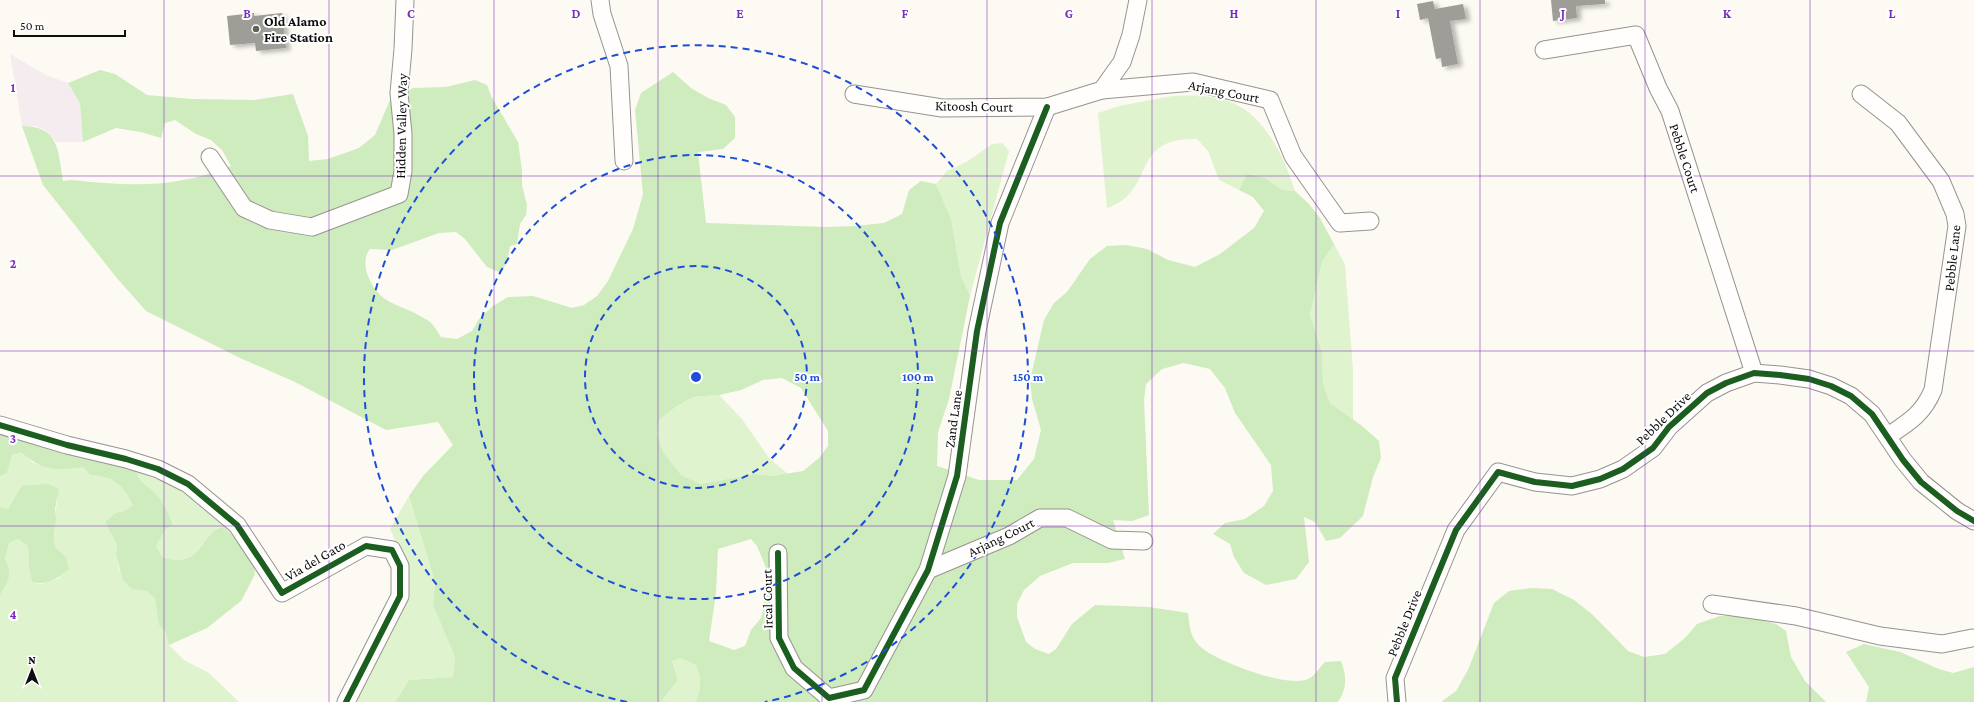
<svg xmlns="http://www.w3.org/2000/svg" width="1974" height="702" font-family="'Crimson Pro',serif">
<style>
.industrial{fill:#f4ecef}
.green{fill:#e0f3cf}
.forest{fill:#ceecbd;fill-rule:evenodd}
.building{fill:#9f9d98;filter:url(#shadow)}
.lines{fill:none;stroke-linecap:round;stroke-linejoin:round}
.minor-casing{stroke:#959491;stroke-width:19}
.minor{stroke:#fffefd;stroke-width:17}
.cycleway-casing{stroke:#fff;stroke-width:8}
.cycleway{stroke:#1b5e20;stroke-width:6}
.grid{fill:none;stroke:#7b2cbf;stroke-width:1;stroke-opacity:0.55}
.ring{fill:none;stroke:#1d4ed8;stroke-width:2;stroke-dasharray:7 5}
.poi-dot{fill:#61615e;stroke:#fff;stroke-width:1.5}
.labels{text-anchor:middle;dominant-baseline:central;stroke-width:4;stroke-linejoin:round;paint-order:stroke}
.poi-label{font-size:14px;font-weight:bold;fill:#0e0e0e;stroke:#fff;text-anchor:start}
.street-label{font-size:14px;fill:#0e0e0e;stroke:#fff}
.grid-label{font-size:13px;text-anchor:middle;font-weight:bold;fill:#7b2cbf;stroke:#fff;stroke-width:4;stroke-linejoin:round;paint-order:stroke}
.centre{fill:#1d4ed8;stroke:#fff;stroke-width:2}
.ring-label{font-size:12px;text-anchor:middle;font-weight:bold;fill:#1d4ed8;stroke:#fff;stroke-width:4;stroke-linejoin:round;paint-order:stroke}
</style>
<defs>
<filter id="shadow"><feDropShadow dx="4.5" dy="2.5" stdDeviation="2" flood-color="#0004"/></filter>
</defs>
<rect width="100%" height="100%" fill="#fcfaf2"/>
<path class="industrial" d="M 10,54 L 46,75 L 68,83 L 80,103 L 83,142 L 56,142 L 43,129 L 35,126 L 22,126 Z"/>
<g class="green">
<path d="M 1172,96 C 1193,95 1214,95 1233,103 C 1266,117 1285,159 1295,191 L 1282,190 L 1265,178 L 1247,174 L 1239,190 L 1219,180 L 1208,151 L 1197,139 C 1128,137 1157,192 1107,208 L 1098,113 L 1119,106 Z"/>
<path d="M 1002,143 L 1009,151 L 970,296 L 961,276 L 951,219 L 936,184 L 947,171 L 968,161 L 992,144 Z"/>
<path d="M 1334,244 L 1345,265 L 1353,370 L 1353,420 L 1330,403 L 1323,383 L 1322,352 L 1310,315 L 1322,262 Z"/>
<path d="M 719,395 L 742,419 L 769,458 L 788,474 L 773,476 L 754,474 L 701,484 L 681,475 L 664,453 L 657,435 L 659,420 L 677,406 L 693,397 Z"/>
<path d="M 21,451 L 33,463 L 60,468 L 84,466 L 91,475 C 115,477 122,484 133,505 L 124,511 L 115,513 L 105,522 L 117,545 L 116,555 L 119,569 L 132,589 L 146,591 L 155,598 L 169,645 L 184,660 L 209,673 L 239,702 L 0,702 L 0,595 C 9,581 13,574 5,559 L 9,543 L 18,539 L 28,546 L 29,568 L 32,582 L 41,584 L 59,578 L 66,557 L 55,547 C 54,533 54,512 58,499 L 23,486 L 8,509 L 0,507 L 0,476 L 7,473 L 12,455 Z"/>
<path d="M 136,471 C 147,476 160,480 171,485 C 196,500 218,519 238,540 L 223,527 C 196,534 204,570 162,557 L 156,546 L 166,529 L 173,523 C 168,511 162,500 152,490 C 144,482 141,485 136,471 Z"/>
<path d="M 409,496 L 435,582 L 433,605 L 455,657 L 453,677 L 409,680 L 395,702 L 353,702 L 404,559 L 390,529 Z"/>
<path d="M 680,658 L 696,665 C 701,679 702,689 695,702 L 661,702 L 678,680 L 672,661 Z"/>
</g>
<g class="forest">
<path d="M 100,70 L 115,74 L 147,95 L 192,99 L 254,100 L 293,94 L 308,136 L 309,161 L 328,159 L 359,148 L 375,135 L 390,100 L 413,88 L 446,87 L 475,80 L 487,85 L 491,96 L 518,142 L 522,170 L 522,185 L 527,205 L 526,215 L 520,224 L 517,244 L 510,246 L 507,262 L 501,273 L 487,267 L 465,239 L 456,232 L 439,233 L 392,250 L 370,249 C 365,255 365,263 366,270 C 377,307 400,302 427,320 C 433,323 437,331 441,337 L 457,339 L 472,331 L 479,319 L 493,306 L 508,297 L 533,296 L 572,308 L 584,305 L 597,296 L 608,281 L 633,229 L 643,194 L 635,110 L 641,93 L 673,72 L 691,88 L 708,98 L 726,105 L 735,117 L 735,138 L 723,149 L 698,152 L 706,223 L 826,227 L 855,226 L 884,223 L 902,214 L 909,190 L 921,181 L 936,184 L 951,219 L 961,276 L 970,296 L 949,399 L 938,432 L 937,466 L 979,480 L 1017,480 L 1034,459 L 1041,430 L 1032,399 L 1030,380 L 1044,320 L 1054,303 L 1067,292 L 1090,259 L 1107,246 L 1126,245 L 1147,249 L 1168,260 L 1195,267 L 1220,254 L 1254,228 L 1264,211 L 1253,197 L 1239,190 L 1247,174 L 1265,178 L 1282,190 L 1295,191 L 1309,204 L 1320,218 L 1334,244 L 1322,262 L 1310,315 L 1322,352 L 1323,383 L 1330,403 L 1362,426 L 1379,441 L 1381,458 L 1373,477 L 1363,516 L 1340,538 L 1326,541 L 1315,522 L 1304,517 L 1309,562 L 1296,579 L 1266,585 L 1244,573 L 1234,557 L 1230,544 L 1213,534 L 1225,523 L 1245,519 L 1264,506 L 1273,491 L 1271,465 L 1235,413 L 1225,388 L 1210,369 L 1184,363 L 1162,369 L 1146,384 L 1144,400 L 1149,515 L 1132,521 L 1113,520 L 1125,559 L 1108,563 L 1073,563 L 1040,576 L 1024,590 L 1017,604 L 1017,617 L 1026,642 L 1035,649 L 1049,654 L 1056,649 L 1072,624 L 1095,605 L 1149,607 L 1188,613 C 1190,628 1190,638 1202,648 C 1218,662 1292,690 1310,678 C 1315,675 1320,667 1325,662 L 1341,661 C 1347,676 1347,689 1338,702 L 695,702 C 702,689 701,679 696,665 L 680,658 L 672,661 L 678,680 L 661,702 L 395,702 L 409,680 L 453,677 L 455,657 L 433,605 L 435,582 L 409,496 L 423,476 L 453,445 L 438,422 L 386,430 L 295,382 L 240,358 L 146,311 L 116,277 L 43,185 L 22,126 C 60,126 58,152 63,181 L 71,180 C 131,186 173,189 231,166 L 222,150 L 211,140 L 196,134 L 175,120 L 165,123 L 161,138 L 141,132 L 116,128 L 83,142 L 80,103 L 68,83 ZM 782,378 L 801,388 L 828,431 L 828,446 L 819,458 L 803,471 L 773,476 L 754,474 L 701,484 L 681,475 L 664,453 L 657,435 L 659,420 L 677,406 L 693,397 L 719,395 L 741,390 L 763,380 ZM 751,539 L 757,546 L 765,565 L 764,606 L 761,618 L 751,630 L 745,646 L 734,650 L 709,641 L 716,593 L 718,549 Z"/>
<path d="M 0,432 L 136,471 C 141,485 144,482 152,490 C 162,500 168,511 173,524 L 166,529 L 156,546 L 162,557 C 204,570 197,534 223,527 L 238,540 L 254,565 L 255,574 L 249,586 L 241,601 L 207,628 L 169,645 L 165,631 L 159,625 L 155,598 L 146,591 L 132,589 L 123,580 L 116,555 L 117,545 L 105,522 L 115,513 L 124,511 L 133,505 C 122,484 115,477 90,475 L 84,467 C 56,470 43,472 21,452 L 12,455 L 7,473 L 0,476 Z"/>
<path d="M 48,484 L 59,489 L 55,509 L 56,519 L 54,533 L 55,547 L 66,557 L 69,569 C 58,578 47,586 32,582 L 29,568 L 28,546 L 18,539 L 9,543 L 5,559 C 13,574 9,581 0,595 L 0,507 L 8,509 L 22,486 Z"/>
<path d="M 1532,588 L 1552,589 L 1574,600 L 1593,615 L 1628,651 L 1644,657 L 1665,654 L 1685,638 L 1697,624 L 1720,616 L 1746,616 L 1776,624 L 1786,631 L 1791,657 L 1805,681 L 1826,702 L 1441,702 L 1456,691 L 1468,670 L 1494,603 L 1509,591 Z"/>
<path d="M 1864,644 L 1900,652 L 1939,669 L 1953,673 L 1974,667 L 1974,702 L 1866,702 L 1869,687 L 1846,652 Z"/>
</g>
<g class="building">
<path d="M 1551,0 L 1605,0 L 1605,4 L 1576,6 L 1577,18 L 1553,21 Z"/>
<path d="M 1433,1 L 1435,9 L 1463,4 L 1466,19 L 1450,21 L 1458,64 L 1442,67 L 1441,58 L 1436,59 L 1428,18 L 1420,20 L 1417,4 Z"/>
<path d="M 254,13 L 254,16 L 282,13 L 286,48 L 256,51 L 255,43 L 230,45 L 227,16 Z"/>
</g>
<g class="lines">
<g class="minor-casing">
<g id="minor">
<path d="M 600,0 L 602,14 L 619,66 L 624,161"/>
<path d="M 1544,50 L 1636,35 L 1658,88 L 1670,111 L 1754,373"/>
<path d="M 1102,90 L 1193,82 L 1270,100 L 1293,156 L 1340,223 L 1370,221"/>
<path d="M 854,94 L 942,108 L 1047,107 L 1102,90 L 1122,62 L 1131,35 L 1138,0"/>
<path d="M 1861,94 L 1898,123 L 1941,181 L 1955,214 L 1957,226 L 1933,390 C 1923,414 1909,422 1888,436"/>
<path d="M 210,157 L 244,208 L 270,220 L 312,227 L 399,194 L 403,171 L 403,134 L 399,93 L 403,49 L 405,0"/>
<path d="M 0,425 L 67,445 L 126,459 L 158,469 L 188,484 L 237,525 L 282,593 L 366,546 L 392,550 L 400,566 L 400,596 L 346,702"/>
<path d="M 778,553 L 779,638 L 794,668 L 829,698 L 864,690 L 928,570 L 957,476 L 977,331 L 1000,223 L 1047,107"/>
<path d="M 928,570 L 1009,536 L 1040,518 L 1067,518 L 1112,540 L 1144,541"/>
<path d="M 1712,604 L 1796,616 L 1880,636 L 1942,644 L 1972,638"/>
<path d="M 1397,702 L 1395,678 L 1456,530 L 1498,472 L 1535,482 L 1572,486 L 1600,479 L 1623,469 L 1653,448 L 1669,427 L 1707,393 L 1726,383 L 1754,373 L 1780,375 L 1809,379 L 1831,386 L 1851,396 L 1872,414 L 1903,460 L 1921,482 L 1957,511 L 1974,521"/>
</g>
</g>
<use href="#minor" class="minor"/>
<g class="cycleway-casing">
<g id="cycleway">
<path d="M 0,425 L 67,445 L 126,459 L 158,469 L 188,484 L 237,525 L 282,593 L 366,546 L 392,550 L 400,566 L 400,596 L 346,702"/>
<path d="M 778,553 L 779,638 L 794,668 L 829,698 L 864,690 L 928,570 L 957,476 L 977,331 L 1000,223 L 1047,107"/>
<path d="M 1397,702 L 1395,678 L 1456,530 L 1498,472 L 1535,482 L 1572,486 L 1600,479 L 1623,469 L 1653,448 L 1669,427 L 1707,393 L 1726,383 L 1754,373 L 1780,375 L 1809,379 L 1831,386 L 1851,396 L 1872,414 L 1903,460 L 1921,482 L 1957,511 L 1974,521"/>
</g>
</g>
<use href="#cycleway" class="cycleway"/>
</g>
<path class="grid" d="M 164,0 L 164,702M 329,0 L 329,702M 494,0 L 494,702M 658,0 L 658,702M 822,0 L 822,702M 987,0 L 987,702M 1152,0 L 1152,702M 1316,0 L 1316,702M 1480,0 L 1480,702M 1645,0 L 1645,702M 1810,0 L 1810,702M 0,176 L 1974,176M 0,351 L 1974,351M 0,526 L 1974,526"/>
<g class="ring">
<circle cx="696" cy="377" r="111"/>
<circle cx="696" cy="377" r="222"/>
<path d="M627 702A332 332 0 1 1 765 702"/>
</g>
<circle class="poi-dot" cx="256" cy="29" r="4"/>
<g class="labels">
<g class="poi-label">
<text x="264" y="21">Old Alamo<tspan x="264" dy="16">Fire Station</tspan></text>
</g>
<g class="street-label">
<text transform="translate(1224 91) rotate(11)">Arjang Court</text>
<text transform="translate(974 106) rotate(1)">Kitoosh Court</text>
<text transform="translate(401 126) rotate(-89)">Hidden Valley Way</text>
<text transform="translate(1685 158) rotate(72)">Pebble Court</text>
<text transform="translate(1952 258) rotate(-84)">Pebble Lane</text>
<text transform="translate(1663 418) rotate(-44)">Pebble Drive</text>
<text transform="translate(953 419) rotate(-82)">Zand Lane</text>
<text transform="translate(1001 537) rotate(-26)">Arjang Court</text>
<text transform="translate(315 560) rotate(-30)">Via del Gato</text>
<text transform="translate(767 599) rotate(-91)">Ircal Court</text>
<text transform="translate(1404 623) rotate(-68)">Pebble Drive</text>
</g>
</g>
<g class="grid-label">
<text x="247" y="18">B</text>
<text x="411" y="18">C</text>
<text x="576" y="18">D</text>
<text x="740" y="18">E</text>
<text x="905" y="18">F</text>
<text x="1069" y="18">G</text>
<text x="1234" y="18">H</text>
<text x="1398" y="18">I</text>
<text x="1563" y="18">J</text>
<text x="1727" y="18">K</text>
<text x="1892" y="18">L</text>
<text x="13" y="92">1</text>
<text x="13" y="268">2</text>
<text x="13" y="443">3</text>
<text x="13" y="619">4</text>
</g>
<circle cx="696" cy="377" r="6" class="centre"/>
<g class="ring-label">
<text x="807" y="381">50 m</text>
<text x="918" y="381">100 m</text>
<text x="1028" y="381">150 m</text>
</g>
<g transform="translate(32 670)" stroke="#ffffff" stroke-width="3" paint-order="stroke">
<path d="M0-3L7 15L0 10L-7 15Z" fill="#0e0e0e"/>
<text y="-6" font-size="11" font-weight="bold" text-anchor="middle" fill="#0e0e0e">N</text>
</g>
<path d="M14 30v6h111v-6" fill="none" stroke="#0e0e0e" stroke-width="2"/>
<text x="20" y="30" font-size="12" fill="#0e0e0e" stroke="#ffffff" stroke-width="3" paint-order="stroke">50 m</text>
</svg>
